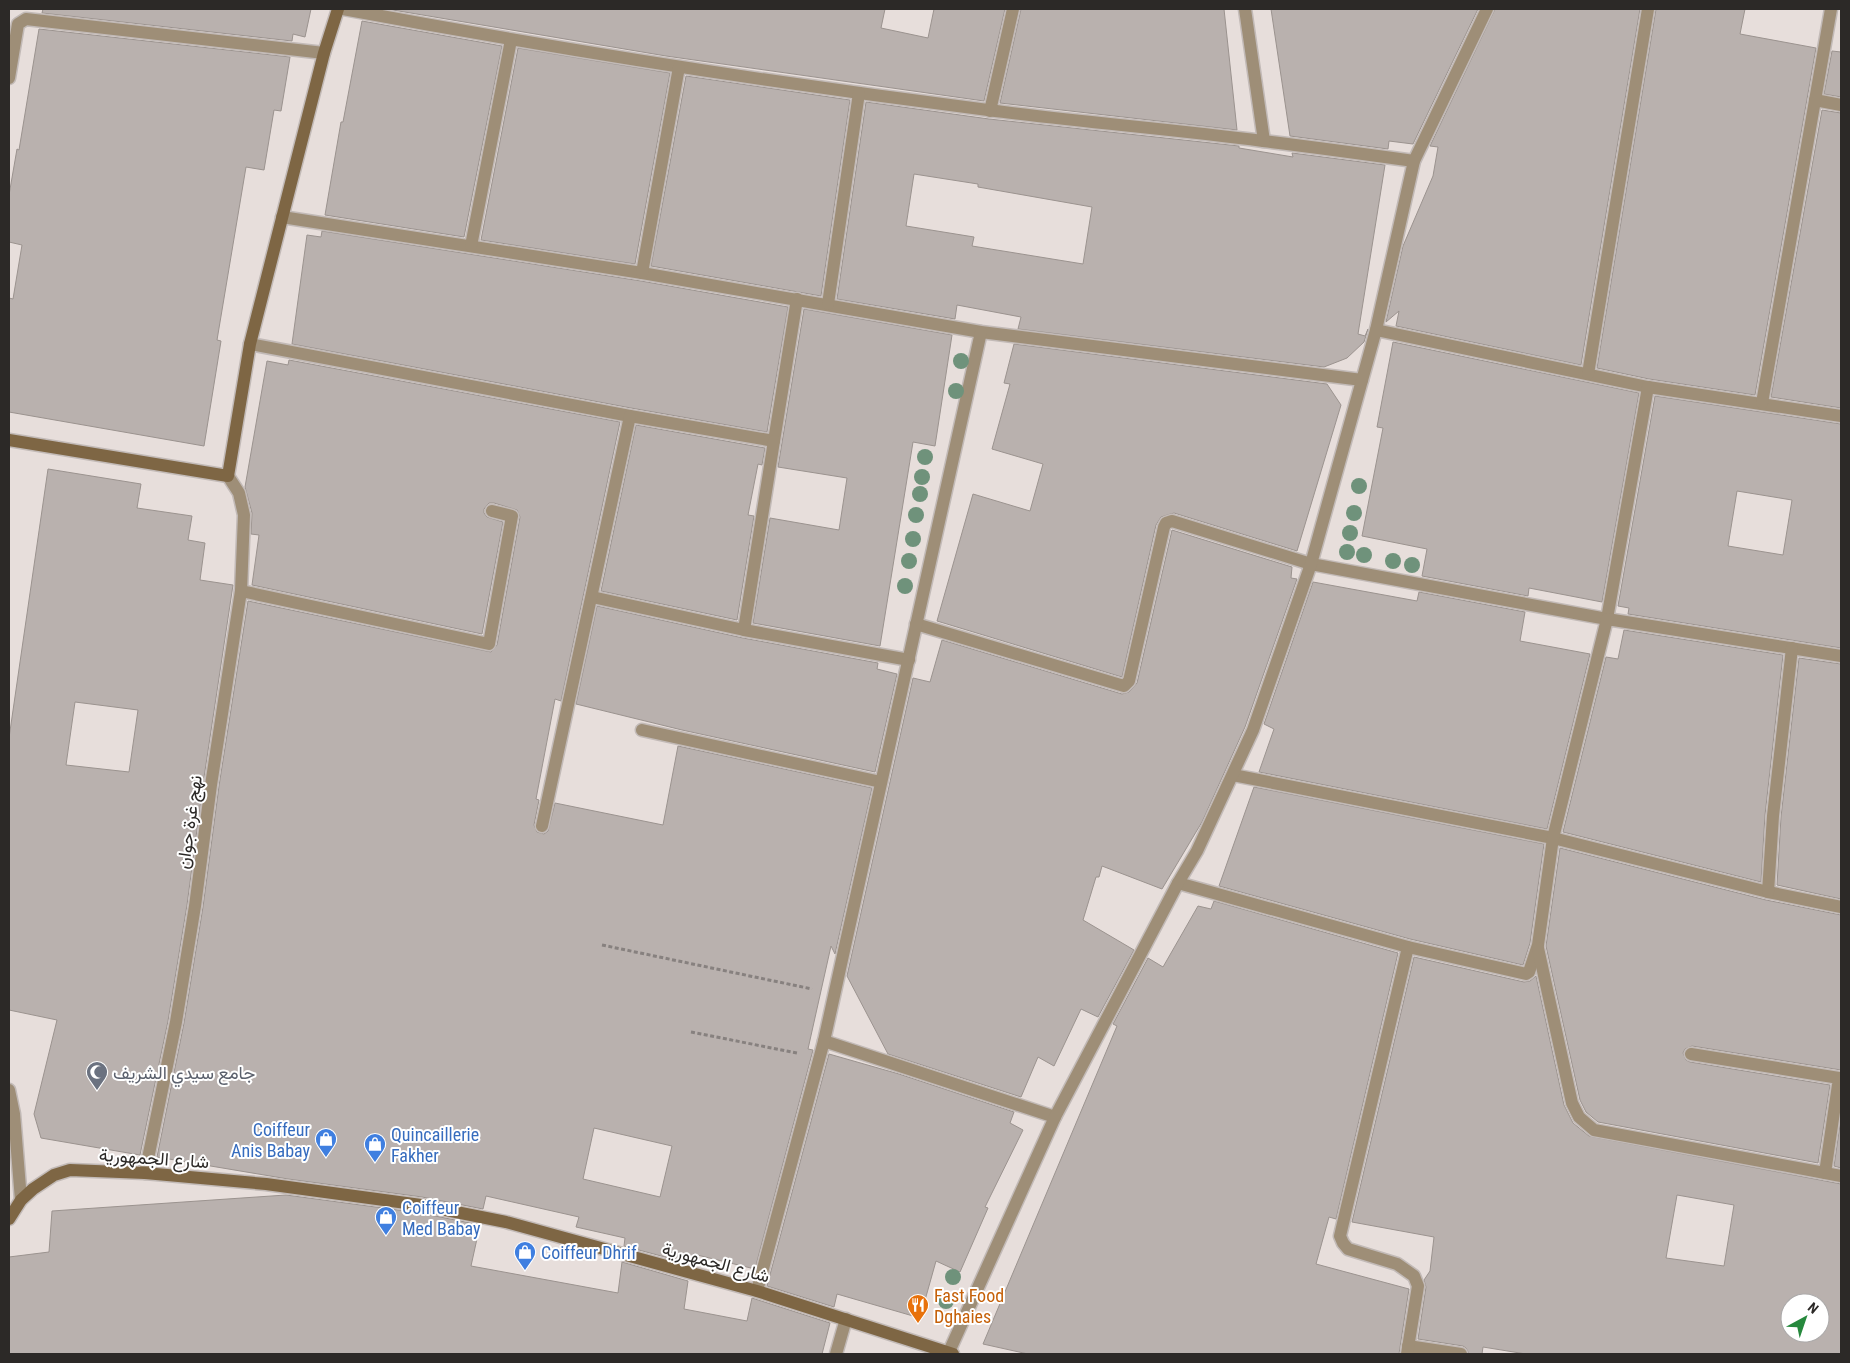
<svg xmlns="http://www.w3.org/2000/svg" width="1850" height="1363" font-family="'Roboto Condensed',Vazirmatn,sans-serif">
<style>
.building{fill:#b9b1ae;stroke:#9b938f;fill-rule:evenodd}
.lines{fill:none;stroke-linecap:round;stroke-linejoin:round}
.street-casing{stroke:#c2bab7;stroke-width:15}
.secondary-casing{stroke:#c2bab7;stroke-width:15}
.path{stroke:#87817f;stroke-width:3;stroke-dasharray:4 2.5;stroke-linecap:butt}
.street{stroke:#9e8e77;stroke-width:12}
.secondary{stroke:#7e6644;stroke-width:12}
.tree{fill:#6f927b}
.labels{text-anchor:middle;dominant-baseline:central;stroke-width:4;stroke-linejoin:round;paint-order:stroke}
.street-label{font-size:18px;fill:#2c2927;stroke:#fff}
.worship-label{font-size:18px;fill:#5b616d;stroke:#fff;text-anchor:start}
.shop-label{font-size:18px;fill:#366cbe;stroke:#fff;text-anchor:start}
.food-label{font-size:18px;fill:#c56008;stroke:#fff;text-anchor:start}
</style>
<rect width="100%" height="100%" fill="#e7dedb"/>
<g class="building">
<path d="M 43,9 L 311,9 L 305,37 L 293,34 L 292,41 L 42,13 Z"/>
<path d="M 387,9 L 885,9 L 881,28 L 928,38 L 934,9 L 1005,9 L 984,101 L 666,56 Z"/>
<path d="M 1021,9 L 1224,9 L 1237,130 L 1000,103 Z"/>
<path d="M 1271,9 L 1478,9 L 1413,144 L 1389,141 L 1388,149 L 1290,136 Z"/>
<path d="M 1495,9 L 1640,9 L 1581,365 L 1396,326 L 1399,311 L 1386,322 L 1403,246 L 1433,176 L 1438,147 L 1430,146 Z"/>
<path d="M 1656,9 L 1745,9 L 1740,34 L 1816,48 L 1755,395 L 1649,379 L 1597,368 Z"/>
<path d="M 362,21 L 502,46 L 464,237 L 325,215 L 341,122 L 343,122 Z"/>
<path d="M 39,29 L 290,57 L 281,111 L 274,110 L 264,170 L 246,167 L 217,340 L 221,341 L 204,446 L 9,412 L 9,298 L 13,299 L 22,245 L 9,242 L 9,195 L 17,149 L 19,150 Z"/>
<path d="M 518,48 L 670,73 L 635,264 L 481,240 Z"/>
<path d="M 1832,51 L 1841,52 L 1841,97 L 1824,94 Z"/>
<path d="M 686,76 L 850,100 L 821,296 L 651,266 Z"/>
<path d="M 866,102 L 989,119 L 1239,146 L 1239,148 L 1293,157 L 1292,153 L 1385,165 L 1358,334 L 1365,336 L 1368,329 L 1364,342 L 1347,358 L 1324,367 L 1018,329 L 1021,317 L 957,305 L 955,319 L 837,299 ZM 914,174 L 978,184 L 978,187 L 1092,207 L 1083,264 L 972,246 L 974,237 L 906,226 Z"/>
<path d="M 1822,110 L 1841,113 L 1841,408 L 1771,397 Z"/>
<path d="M 322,231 L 641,281 L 788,307 L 767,432 L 631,408 L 292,344 L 307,235 L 321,237 Z"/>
<path d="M 804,309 L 952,335 L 935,446 L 913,442 L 880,646 L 753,623 L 770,518 L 839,530 L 847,478 L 778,467 Z"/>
<path d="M 1393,342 L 1639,393 L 1602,602 L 1529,588 L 1528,596 L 1422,576 L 1427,549 L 1362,536 L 1383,428 L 1377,427 Z"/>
<path d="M 1014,344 L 1327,384 L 1341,405 L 1297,551 L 1174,513 L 1161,517 L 1156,525 L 1122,677 L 937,621 L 973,494 L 1030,511 L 1043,464 L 992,449 L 1010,384 L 1004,383 Z"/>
<path d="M 289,360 L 620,422 L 561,701 L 555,699 L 536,799 L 539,800 L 534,825 L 537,832 L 544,834 L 548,831 L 555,803 L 663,825 L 678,746 L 872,788 L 835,954 L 831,946 L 808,1049 L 813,1050 L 755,1269 L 693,1254 L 691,1264 L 624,1246 L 625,1238 L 576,1227 L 579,1217 L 486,1196 L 483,1209 L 422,1197 L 288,1179 L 157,1157 L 184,1023 L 203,907 L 219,786 L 248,601 L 491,652 L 497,645 L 520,517 L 517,510 L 494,503 L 489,503 L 484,509 L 484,513 L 487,517 L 503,522 L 482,634 L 252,585 L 259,535 L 251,534 L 252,513 L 245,487 L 267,361 L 288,365 ZM 594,1128 L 672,1146 L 660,1197 L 583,1179 Z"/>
<path d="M 1655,396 L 1841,424 L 1841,648 L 1628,614 L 1629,608 L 1618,606 ZM 1737,491 L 1792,500 L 1783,555 L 1728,546 Z"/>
<path d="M 636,425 L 765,448 L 762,465 L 758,464 L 748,515 L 754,516 L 737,620 L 601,591 Z"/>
<path d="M 48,469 L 141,484 L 137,508 L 192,516 L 188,540 L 205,543 L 200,580 L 233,585 L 203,784 L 187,905 L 168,1021 L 140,1155 L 41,1138 L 34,1114 L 57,1020 L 9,1010 L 9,738 ZM 75,702 L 138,710 L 129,772 L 66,765 Z"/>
<path d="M 1172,530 L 1292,567 L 1291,578 L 1297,579 L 1245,727 L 1202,822 L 1162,889 L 1102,866 L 1099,877 L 1096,877 L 1083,920 L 1134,950 L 1098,1017 L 1081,1009 L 1054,1066 L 1038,1057 L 1021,1097 L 888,1054 L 847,976 L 913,678 L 930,682 L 942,640 L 1122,694 L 1129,692 L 1137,683 Z"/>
<path d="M 1313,582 L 1417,601 L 1419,592 L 1525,612 L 1520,641 L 1590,654 L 1547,829 L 1259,772 L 1274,729 L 1264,724 Z"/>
<path d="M 597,606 L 743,638 L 878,663 L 877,669 L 897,674 L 875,772 L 682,730 L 576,704 Z"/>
<path d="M 1624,630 L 1783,655 L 1765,815 L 1761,882 L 1563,832 L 1606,657 L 1618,659 Z"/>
<path d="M 1799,658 L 1841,664 L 1841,899 L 1777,885 L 1781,817 Z"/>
<path d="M 1254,787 L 1544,844 L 1530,943 L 1523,965 L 1410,939 L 1219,886 Z"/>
<path d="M 1560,848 L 1766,900 L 1841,915 L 1841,1070 L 1692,1046 L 1685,1049 L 1683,1053 L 1686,1060 L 1690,1062 L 1830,1085 L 1818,1163 L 1598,1122 L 1586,1112 L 1580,1100 L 1546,946 Z"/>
<path d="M 1214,901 L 1398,953 L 1336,1219 L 1329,1217 L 1316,1264 L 1409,1289 L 1399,1354 L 1028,1354 L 983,1344 L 1117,1026 L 1113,1024 L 1148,958 L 1163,967 L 1198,906 L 1211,909 Z"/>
<path d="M 1414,957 L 1524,982 L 1530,981 L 1536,976 L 1564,1105 L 1573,1123 L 1589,1136 L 1841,1184 L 1841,1354 L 1526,1354 L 1483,1347 L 1482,1354 L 1469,1354 L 1466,1348 L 1463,1346 L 1418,1339 L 1426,1287 L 1424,1280 L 1430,1271 L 1434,1237 L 1352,1222 ZM 1677,1195 L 1734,1205 L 1724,1266 L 1666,1258 ZM 1790,1303 L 1820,1303 L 1820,1333 L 1790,1333 Z"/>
<path d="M 829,1054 L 899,1074 L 1014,1112 L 1010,1123 L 1023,1130 L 985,1207 L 988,1208 L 960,1272 L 936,1261 L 920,1318 L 837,1294 L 834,1307 L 767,1286 Z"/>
<path d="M 1841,1118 L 1841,1168 L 1834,1166 Z"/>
<path d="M 286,1195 L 420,1213 L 480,1225 L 471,1266 L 618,1293 L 622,1262 L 688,1281 L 684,1309 L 747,1321 L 752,1298 L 755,1299 L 830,1323 L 822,1354 L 9,1354 L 9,1257 L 49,1252 L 52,1211 Z"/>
</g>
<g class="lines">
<g class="street-casing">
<g id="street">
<path d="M 343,9 C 557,49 772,83 988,110 C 1079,122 1171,129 1263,141 C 1313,147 1364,154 1414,161"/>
<path d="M 1245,9 L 1264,141"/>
<path d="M 9,78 L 18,24 L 26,19 L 324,53"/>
<path d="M 1815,100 L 1841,105"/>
<path d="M 990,111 L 1013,9"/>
<path d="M 282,217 L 642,273 L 981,332 L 1362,380"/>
<path d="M 471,246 L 511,40"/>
<path d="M 642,273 L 679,67"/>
<path d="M 828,304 L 859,93"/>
<path d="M 1376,330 L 1648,387 L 1841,416"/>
<path d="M 250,344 L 630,416 L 774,441 L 797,299"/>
<path d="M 1588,374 L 1648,9"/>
<path d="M 1762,403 L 1831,9"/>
<path d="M 241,591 L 489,644 L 512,516 L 492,511"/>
<path d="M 592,597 L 744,630 L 909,660"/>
<path d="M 916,624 L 1124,686 L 1129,681 L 1164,527 L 1166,523 L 1172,521 L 1311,564 L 1607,619 L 1648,387"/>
<path d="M 744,630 L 774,441"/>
<path d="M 642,730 L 881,782"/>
<path d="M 1233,775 L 1553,838 L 1768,892 L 1841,907"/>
<path d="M 542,826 L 630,416"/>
<path d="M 1178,883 L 1408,947 L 1526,974 L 1529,972 L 1538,945 L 1553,838 L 1607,619 L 1841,656"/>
<path d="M 1768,892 L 1773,816 L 1792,648"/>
<path d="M 1538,948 L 1572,1103 L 1579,1117 L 1594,1130 L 1841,1176"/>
<path d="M 824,1041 L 1055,1117"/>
<path d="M 1691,1054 L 1839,1078 L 1825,1173"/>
<path d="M 9,1090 L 14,1114 L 21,1200"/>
<path d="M 145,1173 L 176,1022 L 195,906 L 211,785 L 241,591 L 244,515 L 239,493 L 228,476"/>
<path d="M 757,1291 L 824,1041 L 981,332"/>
<path d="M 1408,1346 L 1461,1354"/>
<path d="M 836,1354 L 846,1319"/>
<path d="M 948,1354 L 1055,1117 L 1178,883 L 1197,851 L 1253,730 L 1311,564 L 1376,330 L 1414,161 L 1487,9"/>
<path d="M 1407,1354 L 1418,1286 L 1414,1276 L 1397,1264 L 1348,1249 L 1343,1243 L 1340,1236 L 1408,947"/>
</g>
</g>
<g class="secondary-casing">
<g id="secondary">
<path d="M 9,440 L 228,476 L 250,344 L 324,53 L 338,9"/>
<path d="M 9,1219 L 21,1200 L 33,1189 L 54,1175 L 70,1170 L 145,1173 L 266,1184 L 421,1205 L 506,1222 L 757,1291 L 953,1354"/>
</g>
</g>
<g class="path">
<path d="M 602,945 L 812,989"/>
<path d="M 691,1032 L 797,1053"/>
</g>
<use href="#street" class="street"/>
<use href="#secondary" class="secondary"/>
</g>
<g class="tree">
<circle cx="961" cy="361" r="8"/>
<circle cx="956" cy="391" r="8"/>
<circle cx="925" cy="457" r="8"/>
<circle cx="922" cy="477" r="8"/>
<circle cx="1359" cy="486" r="8"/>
<circle cx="920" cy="494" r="8"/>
<circle cx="1354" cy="513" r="8"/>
<circle cx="916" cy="515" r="8"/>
<circle cx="1350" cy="533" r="8"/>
<circle cx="913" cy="539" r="8"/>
<circle cx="1347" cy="552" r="8"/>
<circle cx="1364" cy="555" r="8"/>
<circle cx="909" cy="561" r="8"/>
<circle cx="1393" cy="561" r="8"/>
<circle cx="1412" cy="565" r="8"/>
<circle cx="905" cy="586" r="8"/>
<circle cx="953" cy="1277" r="8"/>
<circle cx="946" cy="1301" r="8"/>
</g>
<defs>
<g id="mosque-pin" transform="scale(1.125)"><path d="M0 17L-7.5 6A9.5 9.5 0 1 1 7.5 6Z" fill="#6b7280" stroke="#fff"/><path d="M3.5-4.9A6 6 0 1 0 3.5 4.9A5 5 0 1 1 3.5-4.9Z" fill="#fff"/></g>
<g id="shop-pin" transform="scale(1.125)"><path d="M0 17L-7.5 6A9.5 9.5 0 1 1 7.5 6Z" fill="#3f7fe0" stroke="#fff"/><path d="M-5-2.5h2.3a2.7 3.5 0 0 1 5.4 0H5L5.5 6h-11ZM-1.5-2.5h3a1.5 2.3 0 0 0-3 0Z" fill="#fff"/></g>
<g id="restaurant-pin" transform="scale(1.125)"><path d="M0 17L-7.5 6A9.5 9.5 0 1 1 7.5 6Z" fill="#e8710a" stroke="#fff"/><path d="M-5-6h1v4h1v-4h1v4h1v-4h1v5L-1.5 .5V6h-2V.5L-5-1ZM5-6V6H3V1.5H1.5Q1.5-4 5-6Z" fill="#fff"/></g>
</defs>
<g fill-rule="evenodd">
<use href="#mosque-pin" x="97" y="1072"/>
<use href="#shop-pin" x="326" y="1139"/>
<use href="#shop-pin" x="375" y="1144"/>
<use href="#shop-pin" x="386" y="1217"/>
<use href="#shop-pin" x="525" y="1252"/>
<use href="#restaurant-pin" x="918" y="1305"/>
</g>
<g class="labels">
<g class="street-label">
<text transform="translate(189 822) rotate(-82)">نهج غرة جوان</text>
<text transform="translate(154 1158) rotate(4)">شارع الجمهورية</text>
<text transform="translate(716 1262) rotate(15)">شارع الجمهورية</text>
</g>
<g class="worship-label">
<text x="113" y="1072">جامع سيدي الشريف</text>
</g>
<g class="shop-label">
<text x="310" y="1129" text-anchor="end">Coiffeur<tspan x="310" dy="21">Anis Babay</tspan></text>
<text x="391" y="1134">Quincaillerie<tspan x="391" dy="21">Fakher</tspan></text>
<text x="402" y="1207">Coiffeur<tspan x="402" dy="21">Med Babay</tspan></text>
<text x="541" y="1252">Coiffeur Dhrif</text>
</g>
<g class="food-label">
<text x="934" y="1295">Fast Food<tspan x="934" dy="21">Dghaies</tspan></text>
</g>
</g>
<rect width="1850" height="1363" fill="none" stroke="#2c2927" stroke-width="20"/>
<g transform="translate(1805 1318) rotate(40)"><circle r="24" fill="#ffffff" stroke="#aba9a9"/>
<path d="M0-4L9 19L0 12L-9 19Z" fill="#26893d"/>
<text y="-8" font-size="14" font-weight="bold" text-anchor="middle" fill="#2c2927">N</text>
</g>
</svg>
